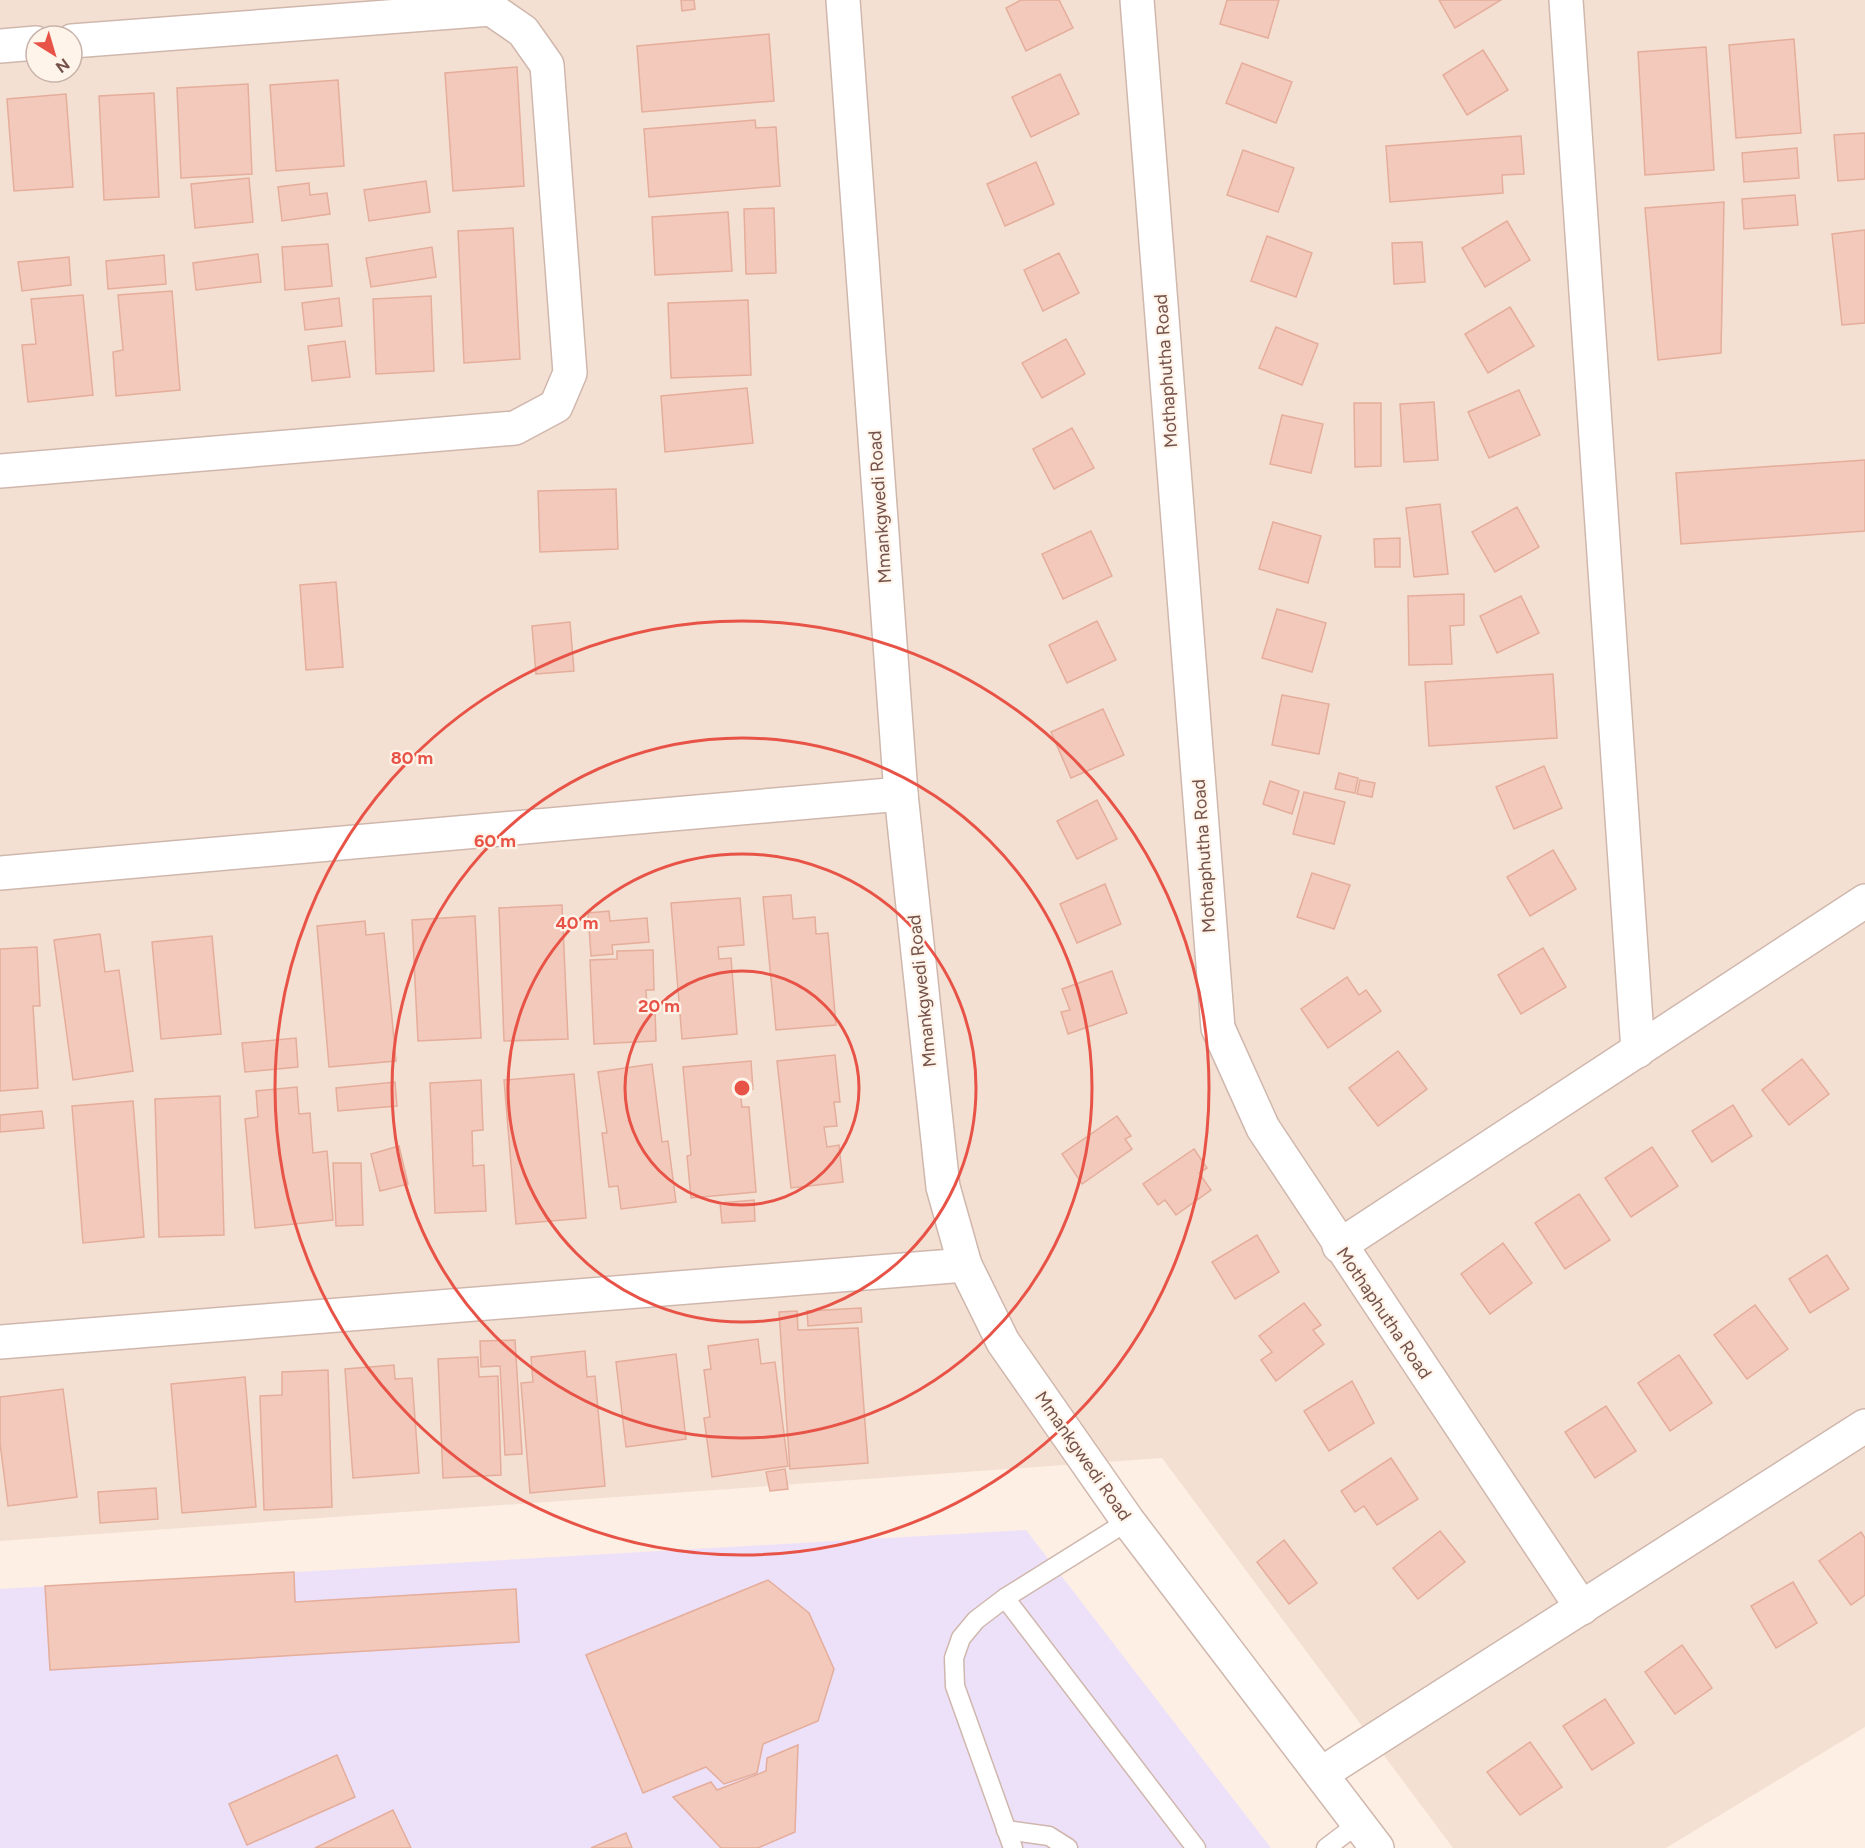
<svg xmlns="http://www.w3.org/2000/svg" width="1865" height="1848" font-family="Figtree,sans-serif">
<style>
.residential{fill:#f4e0d2;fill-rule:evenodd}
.education{fill:#ece1f9}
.building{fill:#f2c9bb;stroke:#e5ad9b;stroke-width:1.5}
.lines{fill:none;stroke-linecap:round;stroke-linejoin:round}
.lane-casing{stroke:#d0b7ad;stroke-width:21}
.street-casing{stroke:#d0b7ad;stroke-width:36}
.lane{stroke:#fff;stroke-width:18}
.street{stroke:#fff;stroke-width:33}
.ring{fill:none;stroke:#e85347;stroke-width:3}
.labels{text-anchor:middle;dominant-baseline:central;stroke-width:4.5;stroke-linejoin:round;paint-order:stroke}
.street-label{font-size:18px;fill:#755249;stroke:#fff4ea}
.centre{fill:#e85347;stroke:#fff4ea;stroke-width:3}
.ring-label{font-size:18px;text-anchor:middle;font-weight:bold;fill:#e85347;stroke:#fff4ea;stroke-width:4.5;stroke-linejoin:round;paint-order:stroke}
</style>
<rect width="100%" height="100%" fill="#fdefe4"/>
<path class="residential" d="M 0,0 L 1865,0 L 1865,1727 L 1666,1848 L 1453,1848 L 1162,1458 L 0,1541 ZM 36,36 L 72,36 L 72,72 L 36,72 Z"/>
<path class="education" d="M 1026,1530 L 1271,1848 L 0,1848 L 0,1589 Z"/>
<g class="building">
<path d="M 681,0 L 694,0 L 695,9 L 682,11 Z"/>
<path d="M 1021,0 L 1059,0 L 1073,28 L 1026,51 L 1006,8 Z"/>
<path d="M 1227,0 L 1279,0 L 1268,38 L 1220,24 Z"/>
<path d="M 1439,0 L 1501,0 L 1455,28 Z"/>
<path d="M 769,34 L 774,101 L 642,112 L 637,46 Z"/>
<path d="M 1794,39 L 1801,133 L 1736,138 L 1729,45 Z"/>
<path d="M 1706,47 L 1714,170 L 1645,175 L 1638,52 Z"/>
<path d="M 1483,50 L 1508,90 L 1467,115 L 1443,75 Z"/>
<path d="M 1242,63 L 1292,82 L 1276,123 L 1226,103 Z"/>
<path d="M 517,67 L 524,186 L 453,191 L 445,73 Z"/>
<path d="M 1060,74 L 1079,114 L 1031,137 L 1012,97 Z"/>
<path d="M 338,80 L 344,166 L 276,171 L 270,85 Z"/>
<path d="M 248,84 L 252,174 L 181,178 L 177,88 Z"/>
<path d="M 154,93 L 159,197 L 104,200 L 99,96 Z"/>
<path d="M 66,94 L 73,187 L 14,191 L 7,99 Z"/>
<path d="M 755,120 L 756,128 L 776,127 L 780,186 L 649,197 L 644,129 Z"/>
<path d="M 1865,133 L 1865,179 L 1838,181 L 1834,135 Z"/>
<path d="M 1521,136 L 1524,174 L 1502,175 L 1503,193 L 1390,202 L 1386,146 Z"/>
<path d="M 1797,148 L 1799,178 L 1744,182 L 1742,153 Z"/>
<path d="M 1243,150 L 1294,168 L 1278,212 L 1227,195 Z"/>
<path d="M 1036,162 L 1054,204 L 1005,226 L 987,184 Z"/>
<path d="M 249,178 L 253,222 L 195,228 L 191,184 Z"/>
<path d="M 426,181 L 430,212 L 369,221 L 364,190 Z"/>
<path d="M 309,183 L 310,195 L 327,193 L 330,214 L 282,221 L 278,187 Z"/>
<path d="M 1795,195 L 1798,225 L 1744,229 L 1742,199 Z"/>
<path d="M 1724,202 L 1721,353 L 1658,360 L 1645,208 Z"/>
<path d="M 774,208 L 776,273 L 746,274 L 744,209 Z"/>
<path d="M 728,212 L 732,271 L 655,275 L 652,217 Z"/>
<path d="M 1507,221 L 1530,260 L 1485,287 L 1462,248 Z"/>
<path d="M 513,228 L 520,359 L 464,363 L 458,231 Z"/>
<path d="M 1865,230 L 1865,323 L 1842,325 L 1832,234 Z"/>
<path d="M 1267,236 L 1312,253 L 1296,297 L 1251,281 Z"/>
<path d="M 1422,242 L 1425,282 L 1394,284 L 1392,243 Z"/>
<path d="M 328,244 L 332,286 L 285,290 L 282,247 Z"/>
<path d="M 432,247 L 436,277 L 371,287 L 366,258 Z"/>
<path d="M 1059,253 L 1079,293 L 1043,311 L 1024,270 Z"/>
<path d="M 258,254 L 261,282 L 196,290 L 193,263 Z"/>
<path d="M 164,255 L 166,284 L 108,289 L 106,261 Z"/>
<path d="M 69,257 L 71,285 L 22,291 L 18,262 Z"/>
<path d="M 172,291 L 180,390 L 116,396 L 113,352 L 123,350 L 118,295 Z"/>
<path d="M 83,295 L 93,395 L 28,402 L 22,345 L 36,344 L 31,299 Z"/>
<path d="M 431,296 L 434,371 L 376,374 L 373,299 Z"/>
<path d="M 339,298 L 342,326 L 305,330 L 302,303 Z"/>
<path d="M 748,300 L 751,375 L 671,378 L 668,303 Z"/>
<path d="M 1510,307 L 1534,346 L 1488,373 L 1465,334 Z"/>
<path d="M 1276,327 L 1318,344 L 1302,385 L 1259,368 Z"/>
<path d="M 1066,339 L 1085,374 L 1042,398 L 1022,363 Z"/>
<path d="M 345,341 L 350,377 L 312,381 L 308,346 Z"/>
<path d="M 747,388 L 753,443 L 665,452 L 661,396 Z"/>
<path d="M 1519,390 L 1540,435 L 1489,458 L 1468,412 Z"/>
<path d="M 1434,402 L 1438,460 L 1404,462 L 1400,404 Z"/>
<path d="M 1354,403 L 1381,403 L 1381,466 L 1355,467 Z"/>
<path d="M 1282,415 L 1323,424 L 1311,473 L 1270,464 Z"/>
<path d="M 1072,428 L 1094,468 L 1054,489 L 1033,449 Z"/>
<path d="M 1865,460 L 1865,531 L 1681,544 L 1676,473 Z"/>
<path d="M 616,489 L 618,549 L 540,552 L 538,491 Z"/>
<path d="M 1440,504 L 1448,574 L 1414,577 L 1406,508 Z"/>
<path d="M 1517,507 L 1539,547 L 1495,572 L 1472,532 Z"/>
<path d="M 1273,522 L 1321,536 L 1308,583 L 1259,569 Z"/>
<path d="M 1091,531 L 1112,576 L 1063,599 L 1042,554 Z"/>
<path d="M 1400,538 L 1400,567 L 1375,567 L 1374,539 Z"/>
<path d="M 336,582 L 343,667 L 306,670 L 300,585 Z"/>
<path d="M 1464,594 L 1464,625 L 1450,626 L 1452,664 L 1409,665 L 1408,596 Z"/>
<path d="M 1521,596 L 1539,633 L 1497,653 L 1480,616 Z"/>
<path d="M 1277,609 L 1326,623 L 1312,672 L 1262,658 Z"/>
<path d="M 1097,621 L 1116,660 L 1067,683 L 1049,645 Z"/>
<path d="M 570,622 L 574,671 L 536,674 L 532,626 Z"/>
<path d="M 1553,674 L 1557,738 L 1429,746 L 1425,682 Z"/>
<path d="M 1282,695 L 1329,704 L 1319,754 L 1272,745 Z"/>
<path d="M 1103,709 L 1124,755 L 1071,778 L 1051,732 Z"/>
<path d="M 1544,766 L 1562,808 L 1514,829 L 1496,787 Z"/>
<path d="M 1339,773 L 1358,778 L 1355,793 L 1335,789 Z"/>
<path d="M 1360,780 L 1375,783 L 1372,797 L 1357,794 Z"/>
<path d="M 1270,781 L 1299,791 L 1292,814 L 1263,804 Z"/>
<path d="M 1304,792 L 1345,802 L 1334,844 L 1293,834 Z"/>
<path d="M 1097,800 L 1117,839 L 1077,859 L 1057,821 Z"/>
<path d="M 1553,850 L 1576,889 L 1530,916 L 1507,877 Z"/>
<path d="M 1312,873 L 1350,885 L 1334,929 L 1297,917 Z"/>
<path d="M 1105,884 L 1121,924 L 1077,943 L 1060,904 Z"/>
<path d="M 791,895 L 793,919 L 815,917 L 816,934 L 828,933 L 836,1025 L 776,1030 L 763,897 Z"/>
<path d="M 740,898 L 744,945 L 718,947 L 719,959 L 731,958 L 737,1034 L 682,1039 L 671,903 Z"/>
<path d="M 562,905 L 568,1039 L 504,1041 L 499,908 Z"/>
<path d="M 609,911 L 610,921 L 647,918 L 649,942 L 612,945 L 613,954 L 591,956 L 588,913 Z"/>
<path d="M 475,916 L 481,1038 L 418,1041 L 412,920 Z"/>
<path d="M 365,921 L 366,935 L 384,933 L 396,1061 L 329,1067 L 317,926 Z"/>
<path d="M 100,934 L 105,972 L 119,970 L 133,1071 L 73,1080 L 54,940 Z"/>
<path d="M 212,936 L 221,1034 L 161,1039 L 152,942 Z"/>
<path d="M 37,947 L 40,1006 L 33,1006 L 38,1088 L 0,1091 L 0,949 Z"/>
<path d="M 1543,948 L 1566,987 L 1521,1014 L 1498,975 Z"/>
<path d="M 653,950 L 654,990 L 646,990 L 647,1009 L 655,1009 L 656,1041 L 594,1044 L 590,960 L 617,959 L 617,951 Z"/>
<path d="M 1112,971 L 1127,1013 L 1068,1034 L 1061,1012 L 1070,1010 L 1062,989 Z"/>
<path d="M 1347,977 L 1359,995 L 1366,990 L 1381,1011 L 1328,1048 L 1301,1009 Z"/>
<path d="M 296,1038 L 298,1067 L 245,1072 L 242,1043 Z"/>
<path d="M 1398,1051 L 1427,1089 L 1378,1126 L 1349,1088 Z"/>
<path d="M 835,1055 L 840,1102 L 834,1102 L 837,1126 L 824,1127 L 827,1147 L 839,1145 L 843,1182 L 791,1188 L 777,1061 Z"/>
<path d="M 1802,1059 L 1829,1094 L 1789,1125 L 1762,1090 Z"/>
<path d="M 751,1061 L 753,1089 L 740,1091 L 742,1107 L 749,1107 L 756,1192 L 691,1198 L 687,1156 L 691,1155 L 683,1067 Z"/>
<path d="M 652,1064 L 662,1142 L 668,1141 L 676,1202 L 621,1209 L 618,1186 L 609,1187 L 602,1133 L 607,1133 L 598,1072 Z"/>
<path d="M 574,1074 L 586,1218 L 516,1224 L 504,1080 Z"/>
<path d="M 481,1080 L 483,1130 L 472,1131 L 473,1166 L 484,1165 L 486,1211 L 435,1213 L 430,1083 Z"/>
<path d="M 395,1082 L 397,1106 L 338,1111 L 336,1088 Z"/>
<path d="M 297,1087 L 299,1114 L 310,1113 L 313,1153 L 327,1151 L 333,1220 L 255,1228 L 245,1119 L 258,1117 L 256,1091 Z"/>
<path d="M 220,1096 L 224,1235 L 159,1237 L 155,1099 Z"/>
<path d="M 133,1101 L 144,1237 L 83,1243 L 72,1106 Z"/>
<path d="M 1733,1105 L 1752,1136 L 1712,1162 L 1692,1131 Z"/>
<path d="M 42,1111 L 44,1128 L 0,1132 L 0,1115 Z"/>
<path d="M 1117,1116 L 1131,1136 L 1125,1139 L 1132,1149 L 1082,1184 L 1062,1154 Z"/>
<path d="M 399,1146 L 408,1184 L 380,1191 L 371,1154 Z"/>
<path d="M 1652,1147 L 1678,1186 L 1631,1217 L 1605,1178 Z"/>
<path d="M 1194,1149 L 1207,1168 L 1199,1173 L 1211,1190 L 1176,1215 L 1165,1200 L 1158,1205 L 1143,1184 Z"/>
<path d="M 333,1163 L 361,1163 L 363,1225 L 336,1226 Z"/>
<path d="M 1579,1194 L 1610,1240 L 1565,1269 L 1535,1223 Z"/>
<path d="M 754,1200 L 755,1221 L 722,1223 L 720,1203 Z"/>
<path d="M 1257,1235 L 1279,1272 L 1235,1299 L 1212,1262 Z"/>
<path d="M 1503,1243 L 1532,1283 L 1490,1314 L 1461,1274 Z"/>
<path d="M 1827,1255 L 1849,1289 L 1810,1313 L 1789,1279 Z"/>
<path d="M 1304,1303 L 1321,1325 L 1313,1330 L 1324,1344 L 1276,1381 L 1261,1360 L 1272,1352 L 1259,1336 Z"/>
<path d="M 1755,1305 L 1788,1349 L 1747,1379 L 1714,1335 Z"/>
<path d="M 861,1308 L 862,1322 L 808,1326 L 807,1311 Z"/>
<path d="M 797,1311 L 798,1330 L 858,1328 L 868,1463 L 790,1469 L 779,1312 Z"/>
<path d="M 758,1339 L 761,1364 L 775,1362 L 788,1466 L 712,1477 L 704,1418 L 710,1417 L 704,1370 L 711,1369 L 708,1346 Z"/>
<path d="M 515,1340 L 522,1454 L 505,1455 L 500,1366 L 481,1367 L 480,1341 Z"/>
<path d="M 585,1351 L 587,1377 L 595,1376 L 605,1486 L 530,1493 L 521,1383 L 533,1382 L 531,1357 Z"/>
<path d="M 676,1354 L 686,1439 L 626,1447 L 616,1362 Z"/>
<path d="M 1679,1355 L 1712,1403 L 1670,1431 L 1638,1383 Z"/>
<path d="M 478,1357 L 479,1377 L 498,1376 L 501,1475 L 443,1478 L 438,1359 Z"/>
<path d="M 394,1365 L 395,1379 L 412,1378 L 419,1473 L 353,1478 L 345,1369 Z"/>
<path d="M 328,1370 L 332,1507 L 264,1510 L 260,1396 L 282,1395 L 282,1372 Z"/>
<path d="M 245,1377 L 256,1507 L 182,1513 L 171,1384 Z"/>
<path d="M 1352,1381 L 1374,1423 L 1329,1451 L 1304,1411 Z"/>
<path d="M 63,1389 L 77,1497 L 8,1506 L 0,1443 L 0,1397 Z"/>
<path d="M 1606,1406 L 1636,1451 L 1595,1478 L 1565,1432 Z"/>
<path d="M 1391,1458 L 1418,1499 L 1377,1525 L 1364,1506 L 1355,1512 L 1341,1491 Z"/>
<path d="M 785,1469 L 788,1489 L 770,1491 L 766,1472 Z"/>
<path d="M 156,1488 L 158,1519 L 100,1523 L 98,1492 Z"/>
<path d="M 1440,1531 L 1465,1562 L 1418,1599 L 1393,1568 Z"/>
<path d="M 1861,1532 L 1865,1538 L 1865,1595 L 1851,1605 L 1819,1561 Z"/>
<path d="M 1284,1540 L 1317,1583 L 1289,1604 L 1257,1562 Z"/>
<path d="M 294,1572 L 295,1602 L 516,1589 L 519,1642 L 50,1670 L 45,1586 Z"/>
<path d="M 768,1580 L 809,1613 L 834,1669 L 818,1721 L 763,1744 L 757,1773 L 724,1784 L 706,1767 L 643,1793 L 586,1655 Z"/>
<path d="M 1793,1582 L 1817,1623 L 1776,1648 L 1751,1606 Z"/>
<path d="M 1682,1645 L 1712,1688 L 1675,1714 L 1645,1672 Z"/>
<path d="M 1605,1699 L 1634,1743 L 1592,1770 L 1563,1726 Z"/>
<path d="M 1530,1742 L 1562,1787 L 1520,1815 L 1487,1772 Z"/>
<path d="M 798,1745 L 795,1832 L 758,1848 L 721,1848 L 673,1797 L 711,1782 L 717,1790 L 766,1771 L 767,1758 Z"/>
<path d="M 337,1755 L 355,1797 L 247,1845 L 229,1804 Z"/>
<path d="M 393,1810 L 411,1848 L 315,1848 Z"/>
<path d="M 626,1833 L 632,1848 L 591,1848 Z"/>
</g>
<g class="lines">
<g class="lane-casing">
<g id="lane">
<path d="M 1005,1598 L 1196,1848"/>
<path d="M 1006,1830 L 1049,1836 L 1068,1848"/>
<path d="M 1013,1848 L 955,1686 L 954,1658 L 961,1638 L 976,1620 L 1005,1598 L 1128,1521"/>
<path d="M 1326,1848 L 1359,1823"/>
</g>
</g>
<g class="street-casing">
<g id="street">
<path d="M 843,0 L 901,794 L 943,1187 L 965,1265 L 1003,1342 L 1128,1521 L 1377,1848"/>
<path d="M 1137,0 L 1218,1028 L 1263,1128 L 1582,1608"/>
<path d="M 1566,0 L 1638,1051"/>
<path d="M 0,46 L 36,43"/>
<path d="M 0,471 L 515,428 L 556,406 L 570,373 L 547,65 L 523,31 L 491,9 L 72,41"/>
<path d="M 0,873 L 901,794"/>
<path d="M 1339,1246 L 1865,901"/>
<path d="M 0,1342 L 965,1265"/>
<path d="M 1321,1774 L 1865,1426"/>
</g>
</g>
<use href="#lane" class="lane"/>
<use href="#street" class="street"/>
</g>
<g class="ring">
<circle cx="742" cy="1088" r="117"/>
<circle cx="742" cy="1088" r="234"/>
<circle cx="742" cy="1088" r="350"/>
<circle cx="742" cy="1088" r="467"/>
</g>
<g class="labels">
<g class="street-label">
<text transform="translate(1166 371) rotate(-94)">Mothaphutha Road</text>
<text transform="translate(880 507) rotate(-94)">Mmankgwedi Road</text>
<text transform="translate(1204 856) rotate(-94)">Mothaphutha Road</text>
<text transform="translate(922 991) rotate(-96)">Mmankgwedi Road</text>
<text transform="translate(1384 1313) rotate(56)">Mothaphutha Road</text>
<text transform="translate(1083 1456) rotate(55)">Mmankgwedi Road</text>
</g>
</g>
<circle cx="742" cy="1088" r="9" class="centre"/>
<g class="ring-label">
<text x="412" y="764">80 m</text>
<text x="495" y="847">60 m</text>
<text x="577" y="929">40 m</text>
<text x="659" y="1012">20 m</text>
</g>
<g transform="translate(54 54) rotate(143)"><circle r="28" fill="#fff4ea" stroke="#c8b3aa" stroke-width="1.5"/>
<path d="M0-4.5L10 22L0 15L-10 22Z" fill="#e85347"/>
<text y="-9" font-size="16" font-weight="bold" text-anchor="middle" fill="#755249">N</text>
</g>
</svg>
